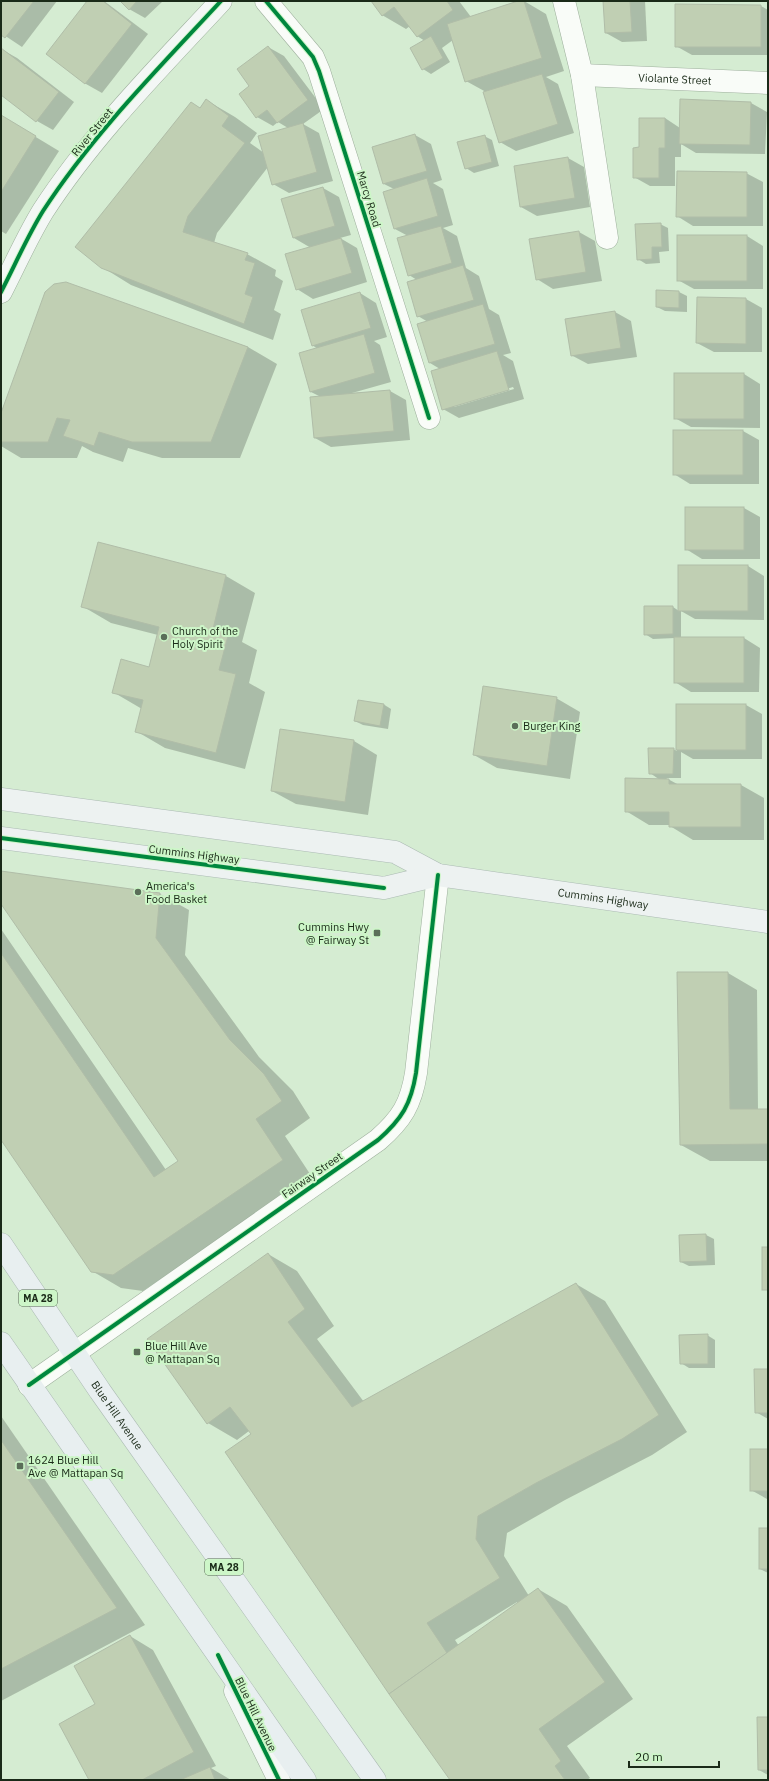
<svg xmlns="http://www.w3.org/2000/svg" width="769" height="1781" font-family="'IBM Plex Sans',sans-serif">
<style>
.shadow{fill:#0003;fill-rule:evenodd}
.building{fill:#c0cfb3;stroke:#b0bda8}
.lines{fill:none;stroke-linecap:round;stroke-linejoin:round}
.minor-casing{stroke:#9daf9c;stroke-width:23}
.secondary-casing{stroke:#9daf9c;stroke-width:23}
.primary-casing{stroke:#abbab3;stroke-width:23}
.trunk-casing{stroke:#abbab3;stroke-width:23}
.minor{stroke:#f9fcf8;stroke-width:22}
.secondary{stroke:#f3f7f5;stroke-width:22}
.primary{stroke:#edf2f1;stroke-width:22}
.trunk{stroke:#e8eff0;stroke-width:22}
.cycleway-casing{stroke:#cdf6c8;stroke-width:6}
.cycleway{stroke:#00873e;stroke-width:4}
.poi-dot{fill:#5b6e59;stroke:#cdf6c8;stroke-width:1.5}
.labels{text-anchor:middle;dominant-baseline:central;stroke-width:4;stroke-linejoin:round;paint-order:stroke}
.shield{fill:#cdf6c8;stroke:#50674d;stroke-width:1}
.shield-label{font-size:10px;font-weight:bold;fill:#1a2a18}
.street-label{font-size:11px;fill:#1a2a18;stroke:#cdf6c8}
.poi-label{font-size:11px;fill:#1a2a18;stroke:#cdf6c8;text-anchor:start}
</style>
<rect width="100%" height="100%" fill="#d5ecd2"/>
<g class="shadow">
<path d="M 1,1 L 57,1 L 22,47 L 1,33 Z"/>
<path d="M 88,1 L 104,1 L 148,34 L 102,93 L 86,84 L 47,54 Z"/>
<path d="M 122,1 L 163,1 L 145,18 L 129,9 Z"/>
<path d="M 372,1 L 459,1 L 471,17 L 524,1 L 546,14 L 564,71 L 546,77 L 558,84 L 574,133 L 516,151 L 500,142 L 486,92 L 466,81 L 453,40 L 442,48 L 450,62 L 431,74 L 423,69 L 425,41 L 417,36 L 410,26 L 406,29 L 382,15 Z"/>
<path d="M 604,1 L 645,1 L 647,41 L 622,42 L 606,33 Z"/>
<path d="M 676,5 L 761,6 L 768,10 L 768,55 L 692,55 L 676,46 Z"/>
<path d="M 268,47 L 284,56 L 324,109 L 303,124 L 319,133 L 333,181 L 289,193 L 273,184 L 268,167 L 217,233 L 214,243 L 247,254 L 276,270 L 275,276 L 283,281 L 274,310 L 281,314 L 273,340 L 131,285 L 102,267 L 191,103 L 200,108 L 206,100 L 235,117 L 257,133 L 250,143 L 264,153 L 288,128 L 278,122 L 273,126 L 257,117 L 251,86 Z"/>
<path d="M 1,49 L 17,58 L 74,102 L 53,130 L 37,121 L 1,93 Z"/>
<path d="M 751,103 L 767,112 L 765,154 L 696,153 L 681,144 L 681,157 L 675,157 L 675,186 L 650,186 L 634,177 L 640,148 L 665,118 L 680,128 Z"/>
<path d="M 1,116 L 59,151 L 6,234 L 1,231 Z"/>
<path d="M 415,135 L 431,144 L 442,180 L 433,183 L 443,189 L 453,225 L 443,228 L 457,236 L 466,268 L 479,276 L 489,309 L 499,315 L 511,353 L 503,355 L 513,361 L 524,399 L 459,418 L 443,409 L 440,369 L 430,363 L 428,322 L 418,316 L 417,280 L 409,275 L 408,236 L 395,229 L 394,189 L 384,184 L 373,147 ZM 513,387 L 514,389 L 454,407 L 454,405 Z"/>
<path d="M 484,136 L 492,140 L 499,166 L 474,173 L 466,168 Z"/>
<path d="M 568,158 L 584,167 L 590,207 L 537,216 L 521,207 Z"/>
<path d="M 746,173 L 763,182 L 763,226 L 693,226 L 677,216 Z"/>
<path d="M 323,188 L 339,197 L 351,235 L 340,238 L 357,248 L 367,282 L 313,299 L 297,289 L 311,248 L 294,238 Z"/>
<path d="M 660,224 L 668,228 L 669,251 L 659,252 L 660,263 L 646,264 L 638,259 Z"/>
<path d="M 579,232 L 595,241 L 602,281 L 553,289 L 537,279 Z"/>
<path d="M 747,236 L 763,246 L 763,289 L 694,289 L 678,280 Z"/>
<path d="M 66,283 L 248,347 L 277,364 L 240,458 L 162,458 L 128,448 L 123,462 L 93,452 L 82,446 L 77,458 L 21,458 L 1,446 L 1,416 Z"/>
<path d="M 657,291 L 679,292 L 687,296 L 687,312 L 665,311 L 657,307 Z"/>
<path d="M 360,293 L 376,303 L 387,337 L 374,341 L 380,345 L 391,382 L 352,393 L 390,391 L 406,400 L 410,440 L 331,447 L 315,438 L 321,397 L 311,392 L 300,354 L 318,349 L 312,345 Z"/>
<path d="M 746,299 L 762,308 L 762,352 L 714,352 L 697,343 Z"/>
<path d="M 615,312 L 631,321 L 637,357 L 588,364 L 571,355 L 566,320 Z"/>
<path d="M 744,374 L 760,384 L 760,428 L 691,427 L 675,418 Z"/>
<path d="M 743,431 L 759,440 L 759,484 L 690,484 L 674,474 Z"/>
<path d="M 744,508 L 760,517 L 760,559 L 702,559 L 686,549 Z"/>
<path d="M 98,543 L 226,576 L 255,593 L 242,642 L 257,650 L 249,683 L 265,692 L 245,769 L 165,748 L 136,731 L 142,709 L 113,692 L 150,668 L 158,635 L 111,623 L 82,606 Z"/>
<path d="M 748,566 L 764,576 L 764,620 L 695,619 L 681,611 L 681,638 L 744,638 L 760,648 L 759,692 L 691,692 L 675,682 L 675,638 L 653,639 L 645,634 L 673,607 L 679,611 Z"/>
<path d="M 556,698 L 580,712 L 570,779 L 497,768 L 474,755 Z"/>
<path d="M 383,704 L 391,709 L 388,729 L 363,725 L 355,721 Z"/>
<path d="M 677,705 L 746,705 L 762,714 L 762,759 L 693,759 L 681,752 L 681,778 L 666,778 L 679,785 L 741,785 L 764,798 L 764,840 L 693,840 L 670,826 L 670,825 L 649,825 L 626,811 L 660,780 L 650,773 L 673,749 L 677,751 Z"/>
<path d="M 354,741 L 377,755 L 368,815 L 296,804 L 272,791 Z"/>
<path d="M 1,872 L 160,894 L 189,910 L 185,955 L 259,1057 L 293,1091 L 310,1118 L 285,1136 L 312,1177 L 143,1291 L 121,1288 L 92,1271 L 1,1138 L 1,929 L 166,1170 L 179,1161 L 1,902 Z"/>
<path d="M 728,973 L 757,990 L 758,1110 L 768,1110 L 768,1161 L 710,1161 L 681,1145 Z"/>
<path d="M 706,1235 L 714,1239 L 715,1265 L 689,1266 L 681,1262 Z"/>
<path d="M 268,1254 L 297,1271 L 334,1326 L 317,1339 L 364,1402 L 576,1284 L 605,1301 L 687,1432 L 652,1455 L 565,1500 L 507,1533 L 504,1556 L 529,1596 L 538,1589 L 567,1606 L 633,1699 L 567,1746 L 590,1778 L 587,1780 L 451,1780 L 252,1434 L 249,1431 L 237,1440 L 208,1423 ZM 517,1602 L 518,1604 L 459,1646 L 455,1640 Z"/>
<path d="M 707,1335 L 715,1340 L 715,1368 L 689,1368 L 681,1363 Z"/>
<path d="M 768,1370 L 768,1419 L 756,1412 Z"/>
<path d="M 1,1416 L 145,1625 L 1,1701 Z"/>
<path d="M 768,1450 L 768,1499 L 767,1499 L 751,1490 Z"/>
<path d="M 768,1529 L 768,1573 L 760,1569 Z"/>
<path d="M 130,1636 L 153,1650 L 216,1766 L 211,1768 L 231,1780 L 91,1780 L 97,1705 Z"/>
<path d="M 768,1718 L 768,1775 L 759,1770 Z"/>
</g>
<g class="building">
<path d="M 1,1 L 34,1 L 5,38 L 1,35 Z"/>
<path d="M 87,1 L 103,1 L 132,24 L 85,84 L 46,54 Z"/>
<path d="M 120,1 L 137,1 L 129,10 Z"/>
<path d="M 371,1 L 447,1 L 453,10 L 417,37 L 394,7 L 382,16 Z"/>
<path d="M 518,1 L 524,1 L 542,58 L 465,82 L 447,24 Z"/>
<path d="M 603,1 L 630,1 L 632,32 L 605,33 Z"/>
<path d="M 675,4 L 761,5 L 761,47 L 675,47 Z"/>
<path d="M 431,36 L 443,58 L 422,70 L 410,48 Z"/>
<path d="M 268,46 L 308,100 L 277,123 L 267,110 L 256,118 L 239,94 L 249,86 L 237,69 Z"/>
<path d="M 1,48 L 59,92 L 36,122 L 1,95 Z"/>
<path d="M 542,74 L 558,124 L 499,143 L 483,92 Z"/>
<path d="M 206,99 L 229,116 L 222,126 L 245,143 L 188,216 L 183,232 L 248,253 L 245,260 L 255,263 L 245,294 L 253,297 L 244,324 L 101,268 L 75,247 L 191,102 L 200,108 Z"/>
<path d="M 680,99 L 751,102 L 750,145 L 679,144 Z"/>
<path d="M 1,115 L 36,136 L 1,192 Z"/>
<path d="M 639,118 L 665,118 L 665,148 L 659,148 L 659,178 L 633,178 L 633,148 L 639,147 Z"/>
<path d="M 303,123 L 317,172 L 272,185 L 258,136 Z"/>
<path d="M 415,134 L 427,171 L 383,184 L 372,147 Z"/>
<path d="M 485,135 L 492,162 L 465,169 L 457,142 Z"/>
<path d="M 568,157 L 575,198 L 520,207 L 514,166 Z"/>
<path d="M 677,171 L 747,172 L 747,217 L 676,217 Z"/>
<path d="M 427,178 L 438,216 L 394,229 L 383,192 Z"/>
<path d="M 323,187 L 335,226 L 293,238 L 281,199 Z"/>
<path d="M 661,223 L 662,247 L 652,247 L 652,259 L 637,260 L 635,224 Z"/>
<path d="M 441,226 L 452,263 L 408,276 L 397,238 Z"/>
<path d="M 579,231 L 586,272 L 536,280 L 529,239 Z"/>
<rect x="677" y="235" width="70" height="46"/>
<path d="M 341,238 L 352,273 L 296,290 L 285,254 Z"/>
<path d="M 463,265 L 474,300 L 417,317 L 407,282 Z"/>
<path d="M 66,282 L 248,347 L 211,442 L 132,442 L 99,432 L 94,446 L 63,436 L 70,420 L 57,418 L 48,442 L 1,442 L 1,413 L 45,292 L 54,284 Z"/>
<path d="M 656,290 L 679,291 L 679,308 L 656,307 Z"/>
<path d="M 360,292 L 371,328 L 312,346 L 301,310 Z"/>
<path d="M 697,297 L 746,298 L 746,344 L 696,343 Z"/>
<path d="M 483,304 L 495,344 L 429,363 L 417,324 Z"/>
<path d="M 615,311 L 621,348 L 571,356 L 565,319 Z"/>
<path d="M 364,334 L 375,373 L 310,392 L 299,353 Z"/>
<path d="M 497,351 L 509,390 L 442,410 L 431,371 Z"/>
<rect x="674" y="373" width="70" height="46"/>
<path d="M 390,390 L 394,431 L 314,438 L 310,397 Z"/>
<rect x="673" y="430" width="70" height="45"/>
<rect x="685" y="507" width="59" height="43"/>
<path d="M 98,542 L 226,575 L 213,629 L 229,632 L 219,670 L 236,674 L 216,753 L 135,732 L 143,700 L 112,693 L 121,659 L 149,667 L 159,627 L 81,607 Z"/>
<rect x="678" y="565" width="70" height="46"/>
<path d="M 644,606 L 673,606 L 673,634 L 644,635 Z"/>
<rect x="674" y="637" width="70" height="46"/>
<path d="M 483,686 L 557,697 L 547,766 L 473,755 Z"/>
<path d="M 358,700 L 384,704 L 380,726 L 354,721 Z"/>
<rect x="676" y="704" width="70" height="46"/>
<path d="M 280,729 L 354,740 L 345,802 L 271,791 Z"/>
<path d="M 648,748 L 674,748 L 673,774 L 649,774 Z"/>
<path d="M 625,778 L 669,779 L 669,784 L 741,784 L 741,827 L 669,827 L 669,812 L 625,812 Z"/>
<path d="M 1,871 L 160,893 L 156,938 L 230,1040 L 264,1074 L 282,1101 L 256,1119 L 283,1160 L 113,1275 L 91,1272 L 1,1140 L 1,953 L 154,1177 L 178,1161 L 1,904 Z"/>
<path d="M 677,972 L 728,972 L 730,1109 L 768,1109 L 768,1144 L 680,1145 Z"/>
<path d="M 706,1234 L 707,1261 L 680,1262 L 679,1235 Z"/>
<rect x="762" y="1247" width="6" height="43"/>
<path d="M 268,1253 L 305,1309 L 288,1322 L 352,1407 L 576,1283 L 659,1415 L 622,1439 L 536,1483 L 478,1516 L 476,1539 L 500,1578 L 427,1623 L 447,1653 L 389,1694 L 225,1452 L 251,1434 L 230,1407 L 207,1424 L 147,1339 Z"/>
<path d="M 708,1334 L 708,1364 L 680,1364 L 679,1335 Z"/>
<path d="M 754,1369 L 768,1369 L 768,1413 L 755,1413 Z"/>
<path d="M 1,1440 L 117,1608 L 1,1669 Z"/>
<rect x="750" y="1449" width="18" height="42"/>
<rect x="759" y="1528" width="9" height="41"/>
<path d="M 538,1588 L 605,1682 L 539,1729 L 561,1761 L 555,1766 L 565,1780 L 450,1780 L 389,1694 Z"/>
<path d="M 130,1635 L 194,1752 L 142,1780 L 89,1780 L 59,1724 L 95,1704 L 74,1666 Z"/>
<path d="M 757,1717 L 768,1717 L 768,1770 L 758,1770 Z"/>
<path d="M 210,1767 L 215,1780 L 180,1780 Z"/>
</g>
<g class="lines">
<g class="minor-casing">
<g id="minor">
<path d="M 266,1 L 313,57 L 319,71 L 429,418"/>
<path d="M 564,1 L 582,75 L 607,238"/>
<path id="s1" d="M 582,75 L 768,83"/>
<path d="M 29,1385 L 378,1140 C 402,1119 411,1104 416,1073 L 438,875"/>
</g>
</g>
<g class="secondary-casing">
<g id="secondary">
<path d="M 1,292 C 15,265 27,237 43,211 C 93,134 159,68 221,1"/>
<path d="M 235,1691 L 279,1780"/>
</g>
</g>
<g class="primary-casing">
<g id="primary">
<path id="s2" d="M 1,799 L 395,852 L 438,875 L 768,922"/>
<path d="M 1,838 L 384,888 L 438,875"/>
</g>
</g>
<g class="trunk-casing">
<g id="trunk">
<path id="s3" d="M 1,1244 L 100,1391 L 375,1780"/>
<path d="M 1,1343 L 305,1780"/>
</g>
</g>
<use href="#minor" class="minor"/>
<use href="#secondary" class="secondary"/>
<use href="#primary" class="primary"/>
<use href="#trunk" class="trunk"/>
<g class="cycleway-casing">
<g id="cycleway">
<path d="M 266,1 L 313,57 L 319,71 L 429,418"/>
<path d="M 1,292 C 15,265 27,237 43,211 C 93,134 159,68 221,1"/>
<path d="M 1,838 L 384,888"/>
<path d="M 29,1385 L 378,1140 C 402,1119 411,1104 416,1073 L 438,875"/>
<path d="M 218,1655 L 279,1780"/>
</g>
</g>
<use href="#cycleway" class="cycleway"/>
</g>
<g class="poi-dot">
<circle cx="164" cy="637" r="4"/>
<circle cx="515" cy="726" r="4"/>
<circle cx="138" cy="892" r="4"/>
<rect x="373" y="929" width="8" height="8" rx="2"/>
<rect x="133" y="1348" width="8" height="8" rx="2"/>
<rect x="16" y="1462" width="8" height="8" rx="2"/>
</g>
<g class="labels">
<g class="shield">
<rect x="19" y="1290" width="38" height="16" rx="3"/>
<rect x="205" y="1559" width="38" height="16" rx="3"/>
</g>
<g class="shield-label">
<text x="38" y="1298">MA 28</text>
<text x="224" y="1567">MA 28</text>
</g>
<g class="street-label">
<text stroke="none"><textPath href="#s1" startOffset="93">Violante Street</textPath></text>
<text transform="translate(92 132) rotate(-51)">River Street</text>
<text transform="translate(369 199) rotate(73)">Marcy Road</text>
<text transform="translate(194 854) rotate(7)">Cummins Highway</text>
<text stroke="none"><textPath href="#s2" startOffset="613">Cummins Highway</textPath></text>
<text transform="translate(312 1175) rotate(-35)">Fairway Street</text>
<text stroke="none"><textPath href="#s3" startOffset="207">Blue Hill Avenue</textPath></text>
<text transform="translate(256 1714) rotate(64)">Blue Hill Avenue</text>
</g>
<g class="poi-label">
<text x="172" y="631">Church of the<tspan x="172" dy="13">Holy Spirit</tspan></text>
<text x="523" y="726">Burger King</text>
<text x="146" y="886">America's<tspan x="146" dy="13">Food Basket</tspan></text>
<text x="369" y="927" text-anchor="end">Cummins Hwy<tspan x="369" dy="13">@ Fairway St</tspan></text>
<text x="145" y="1346">Blue Hill Ave<tspan x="145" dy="13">@ Mattapan Sq</tspan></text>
<text x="28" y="1460">1624 Blue Hill<tspan x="28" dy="13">Ave @ Mattapan Sq</tspan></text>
</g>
</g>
<rect width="769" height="1781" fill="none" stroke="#1a2a18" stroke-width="4"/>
<path d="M629 1761v6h90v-6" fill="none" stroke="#1a2a18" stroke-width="2"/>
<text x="635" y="1761" font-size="12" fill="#1a2a18" stroke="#cdf6c8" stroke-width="3" paint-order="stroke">20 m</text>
</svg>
